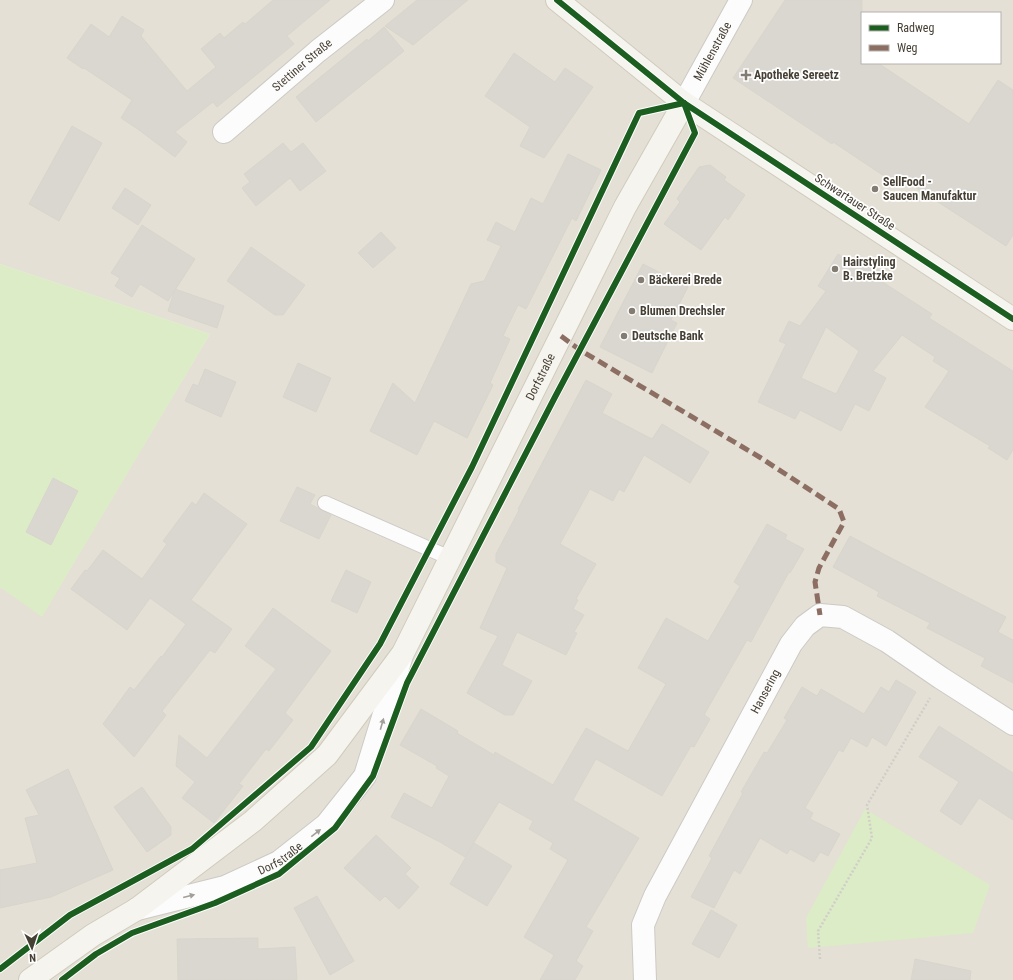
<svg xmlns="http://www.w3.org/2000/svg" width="1013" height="980" font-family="'Roboto Condensed',sans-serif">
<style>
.residential{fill:#e5e0d5;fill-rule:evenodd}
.green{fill:#dcecc6}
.building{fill:#dad7d0;stroke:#d8d5cd;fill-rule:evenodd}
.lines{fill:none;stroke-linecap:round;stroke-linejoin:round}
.lane-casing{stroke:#cccac4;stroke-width:16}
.street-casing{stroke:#cccac4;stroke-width:24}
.secondary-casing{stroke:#cfcbbe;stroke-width:24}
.path{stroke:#d1cec9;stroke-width:2.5;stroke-dasharray:2 2;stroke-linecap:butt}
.lane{stroke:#fdfcfc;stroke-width:14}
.street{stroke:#fdfcfc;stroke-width:22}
.secondary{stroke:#f6f4ee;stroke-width:22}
.quiet{stroke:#8d6e63;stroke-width:5;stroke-dasharray:10 5;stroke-linecap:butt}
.cycleway-casing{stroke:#fff;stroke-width:8}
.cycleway{stroke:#1b5e20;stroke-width:6}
.oneway{fill:#a29e98}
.poi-dot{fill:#827c73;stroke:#fff;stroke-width:1.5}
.labels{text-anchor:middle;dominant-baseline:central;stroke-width:3.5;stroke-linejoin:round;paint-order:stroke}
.street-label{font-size:12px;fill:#463f34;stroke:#fff}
.poi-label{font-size:12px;font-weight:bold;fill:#463f34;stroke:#fff;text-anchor:start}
</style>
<rect width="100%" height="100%" fill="#f0eee8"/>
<path class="residential" d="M 0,0 L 1013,0 L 1013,980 L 0,980 L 0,587 L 42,616 L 210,334 L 0,264 ZM 862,13 L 1000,13 L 1000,63 L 862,63 Z"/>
<g class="green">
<path d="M 0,264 L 210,334 L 42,617 L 0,587 Z"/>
<path d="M 865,809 L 990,885 L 973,933 L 808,948 L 806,918 Z"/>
</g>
<g class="building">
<path d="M 273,0 L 330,0 L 287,36 L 294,44 L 217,107 L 213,102 L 175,132 L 187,142 L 175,157 L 139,130 L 121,118 L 132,100 L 84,68 L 83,69 L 67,58 L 91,24 L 109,37 L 122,16 L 144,30 L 141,36 L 187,91 L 216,67 L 201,49 L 220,33 L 224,38 L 243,22 L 245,24 Z"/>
<path d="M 417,0 L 468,0 L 413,45 L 385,26 Z"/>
<path d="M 785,0 L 862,0 L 862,63 L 878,63 L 969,124 L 998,80 L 1013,90 L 1013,235 L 1006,246 L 901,178 L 896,184 L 833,142 L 832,144 L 733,78 Z"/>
<path d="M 384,27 L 404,51 L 316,122 L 296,97 L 367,39 L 368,41 Z"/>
<path d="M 514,53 L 555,82 L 565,68 L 593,87 L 544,158 L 520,146 L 530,127 L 485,96 Z"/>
<path d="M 72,126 L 102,143 L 59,221 L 29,204 Z"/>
<path d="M 283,143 L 291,152 L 303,143 L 326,171 L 300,191 L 290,178 L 256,206 L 242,188 L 250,182 L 244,174 Z"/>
<path d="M 568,154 L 601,170 L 576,221 L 572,218 L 526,309 L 518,305 L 503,336 L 510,339 L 490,383 L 493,385 L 467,438 L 434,421 L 417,455 L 370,431 L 393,383 L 415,403 L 471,284 L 484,281 L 501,246 L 487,240 L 496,222 L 515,232 L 531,198 L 543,204 Z"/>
<path d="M 710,165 L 726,177 L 724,180 L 745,195 L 728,220 L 725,217 L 701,250 L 664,224 L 680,202 L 677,199 L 699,167 Z"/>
<path d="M 125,188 L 151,205 L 138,225 L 112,208 Z"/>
<path d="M 142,225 L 195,259 L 168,301 L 140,284 L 132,297 L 115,286 L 120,278 L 111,273 Z"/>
<path d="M 381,232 L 396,248 L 373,268 L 358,253 Z"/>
<path d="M 251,247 L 305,285 L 283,315 L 275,315 L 227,281 Z"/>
<path d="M 838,254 L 852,263 L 857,257 L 886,275 L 881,281 L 932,314 L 929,318 L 1013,371 L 1013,450 L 1007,460 L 988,448 L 990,446 L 925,407 L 949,371 L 933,361 L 935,357 L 902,335 L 873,371 L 886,378 L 869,411 L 855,404 L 841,431 L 800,410 L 795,419 L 758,402 L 786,344 L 779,341 L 789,321 L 800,326 L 826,291 L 818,286 ZM 826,327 L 859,351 L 836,394 L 801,378 Z"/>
<path d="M 643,264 L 688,287 L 671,320 L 677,323 L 652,373 L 600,347 Z"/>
<path d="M 175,289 L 224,306 L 217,328 L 168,311 Z"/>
<path d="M 298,363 L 331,378 L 316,412 L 283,397 Z"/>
<path d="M 205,369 L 236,382 L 221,417 L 185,401 L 193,384 L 198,386 Z"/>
<path d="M 586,380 L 612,394 L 602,413 L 652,439 L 662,424 L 709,452 L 690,483 L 644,455 L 624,492 L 619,489 L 613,501 L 590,489 L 560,544 L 596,564 L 576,599 L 578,600 L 573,609 L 584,615 L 574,632 L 577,633 L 566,655 L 517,632 L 502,665 L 532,681 L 513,715 L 505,715 L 467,693 L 498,636 L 480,628 L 507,568 L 496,562 L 496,554 L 519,510 L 518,509 Z"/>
<path d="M 53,478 L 78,491 L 51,545 L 26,532 Z"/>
<path d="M 297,487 L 315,495 L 310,504 L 331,515 L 319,539 L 280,521 Z"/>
<path d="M 204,493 L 247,524 L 191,600 L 232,629 L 215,653 L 210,650 L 162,711 L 166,715 L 134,757 L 103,724 L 130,687 L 134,690 L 161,656 L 162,657 L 186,624 L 150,598 L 127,630 L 71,589 L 85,570 L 87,571 L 103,550 L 142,579 L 167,544 L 163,541 L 192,502 L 196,505 Z"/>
<path d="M 767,524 L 787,535 L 785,539 L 804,549 L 790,573 L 789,572 L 751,642 L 747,640 L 704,715 L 710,719 L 694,747 L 691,746 L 662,796 L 596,759 L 573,800 L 639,838 L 586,927 L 593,931 L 576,961 L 583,966 L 575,980 L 540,980 L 554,955 L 524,937 L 568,860 L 550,849 L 553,843 L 529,829 L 533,821 L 499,802 L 465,857 L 440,842 L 391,817 L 404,793 L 432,808 L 449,776 L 436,768 L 437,766 L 400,745 L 421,709 L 458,731 L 457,733 L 472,742 L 494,755 L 495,752 L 553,785 L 586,728 L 628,751 L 666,684 L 638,668 L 666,618 L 708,641 L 740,586 L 734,582 Z"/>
<path d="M 850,536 L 891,558 L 1006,617 L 998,632 L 1013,640 L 1013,683 L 981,666 L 985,658 L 927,628 L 930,623 L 877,596 L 879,592 L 833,567 Z"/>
<path d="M 346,570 L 371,582 L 357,613 L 331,601 Z"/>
<path d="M 273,608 L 331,651 L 285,713 L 293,720 L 269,751 L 266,749 L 239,784 L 243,786 L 214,823 L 182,798 L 195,782 L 176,766 L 179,735 L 207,758 L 276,669 L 245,646 Z"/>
<path d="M 896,680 L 916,692 L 886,746 L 872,737 L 867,747 L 851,738 L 843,752 L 839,750 L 805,808 L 813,813 L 810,819 L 840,834 L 828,856 L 820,852 L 814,862 L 790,849 L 787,854 L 760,838 L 740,874 L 734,870 L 714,908 L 691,897 L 712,858 L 709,856 L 743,793 L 741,792 L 764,752 L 767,753 L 787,720 L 784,718 L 802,687 L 817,696 L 821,689 L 864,714 L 881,687 L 889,692 Z"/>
<path d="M 939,726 L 1013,773 L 1013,820 L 979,798 L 961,825 L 940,811 L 959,782 L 919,757 Z"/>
<path d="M 68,769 L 113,870 L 51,897 L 0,908 L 0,870 L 37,863 L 25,818 L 39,815 L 26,790 Z"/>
<path d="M 142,787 L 171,827 L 171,835 L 147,852 L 114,807 Z"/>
<path d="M 376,835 L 411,868 L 405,874 L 419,887 L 399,909 L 385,896 L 380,901 L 344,868 Z"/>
<path d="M 474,843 L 512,866 L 487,906 L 450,884 Z"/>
<path d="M 317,896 L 354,961 L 330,975 L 294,908 Z"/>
<path d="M 711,910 L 737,925 L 719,958 L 692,944 Z"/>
<path d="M 258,938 L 258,949 L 295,947 L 297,980 L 178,980 L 177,939 Z"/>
<path d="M 915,959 L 971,971 L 970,980 L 911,980 Z"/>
</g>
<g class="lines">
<g class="lane-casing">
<path id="lane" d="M 325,503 L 450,558"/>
</g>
<g class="street-casing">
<g id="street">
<path id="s1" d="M 684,103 L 741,0"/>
<path id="s2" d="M 224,132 L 318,51 L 383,0"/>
<path id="s3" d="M 137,909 L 225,887 L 279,862 L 326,825 L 365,776 L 402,655"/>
<path id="s4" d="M 645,980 L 643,925 L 655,896 L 791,644 L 805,626 L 820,615 L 843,617 L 887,641 L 941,678 L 1013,724"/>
</g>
</g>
<g class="secondary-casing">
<g id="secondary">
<path d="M 557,0 L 684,103 L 1013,319"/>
<path id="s5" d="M 30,980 L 93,935 L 137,909 L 253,821 L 327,755 L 403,653 L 625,207 L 684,103"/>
</g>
</g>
<path class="path" d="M 820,959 L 818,931 L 872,838 L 867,805 L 930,698"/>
<use href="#lane" class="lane"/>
<use href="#street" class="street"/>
<use href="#secondary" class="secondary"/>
<path class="quiet" d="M 561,336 L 580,350 L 761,458 L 839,509 L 844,522 L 819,568 L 815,582 L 820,615"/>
<g class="cycleway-casing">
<g id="cycleway">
<path d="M 557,0 L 684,103 L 1013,319"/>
<path d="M 0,969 L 70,915 L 192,849 L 311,747 L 380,644 L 472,467 L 639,113 L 684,103"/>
<path d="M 62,980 L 96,954 L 132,933 L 215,903 L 279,874 L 335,828 L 373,776 L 407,683 L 555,397 L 695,133 L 684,103"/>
</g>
</g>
<use href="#cycleway" class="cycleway"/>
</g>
<defs><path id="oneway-solid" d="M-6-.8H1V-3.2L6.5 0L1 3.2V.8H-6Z"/></defs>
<g class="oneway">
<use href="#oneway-solid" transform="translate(382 724) rotate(-74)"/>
<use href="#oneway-solid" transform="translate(316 833) rotate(-38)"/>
<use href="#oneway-solid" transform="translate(189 896) rotate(-14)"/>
</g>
<g class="poi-dot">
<path d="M744 69h4v4h4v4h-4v4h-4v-4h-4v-4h4z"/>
<circle cx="875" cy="189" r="4"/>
<circle cx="835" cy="269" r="4"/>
<circle cx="641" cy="280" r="4"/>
<circle cx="632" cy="311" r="4"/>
<circle cx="624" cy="336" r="4"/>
</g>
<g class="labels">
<g class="street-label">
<text stroke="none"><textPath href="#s1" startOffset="59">Mühlenstraße</textPath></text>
<text stroke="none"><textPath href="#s2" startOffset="103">Stettiner Straße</textPath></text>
<text transform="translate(855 202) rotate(33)">Schwartauer Straße</text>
<text stroke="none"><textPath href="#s5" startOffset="809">Dorfstraße</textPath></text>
<text stroke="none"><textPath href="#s4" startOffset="319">Hansering</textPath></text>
<text stroke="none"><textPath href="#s3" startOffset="153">Dorfstraße</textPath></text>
</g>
<g class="poi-label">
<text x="754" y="75">Apotheke Sereetz</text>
<text x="883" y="182">SellFood -<tspan x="883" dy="14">Saucen Manufaktur</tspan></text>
<text x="843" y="262">Hairstyling<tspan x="843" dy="14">B. Bretzke</tspan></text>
<text x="649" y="280">Bäckerei Brede</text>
<text x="640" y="311">Blumen Drechsler</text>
<text x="632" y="336">Deutsche Bank</text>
</g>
</g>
<rect x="861" y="12" width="140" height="52" fill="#ffffff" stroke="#b5b2ae"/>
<rect x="869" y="25" width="20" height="6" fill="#1b5e20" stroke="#b5b2ae"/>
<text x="897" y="32" font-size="12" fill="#463f34">Radweg</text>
<rect x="869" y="45" width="20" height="6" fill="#8d6e63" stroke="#b5b2ae"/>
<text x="897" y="52" font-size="12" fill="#463f34">Weg</text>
<g transform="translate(32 948) rotate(177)" stroke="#ffffff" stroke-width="3" paint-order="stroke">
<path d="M0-3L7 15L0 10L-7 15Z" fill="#463f34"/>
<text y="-6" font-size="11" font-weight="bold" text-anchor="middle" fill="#463f34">N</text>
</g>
</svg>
